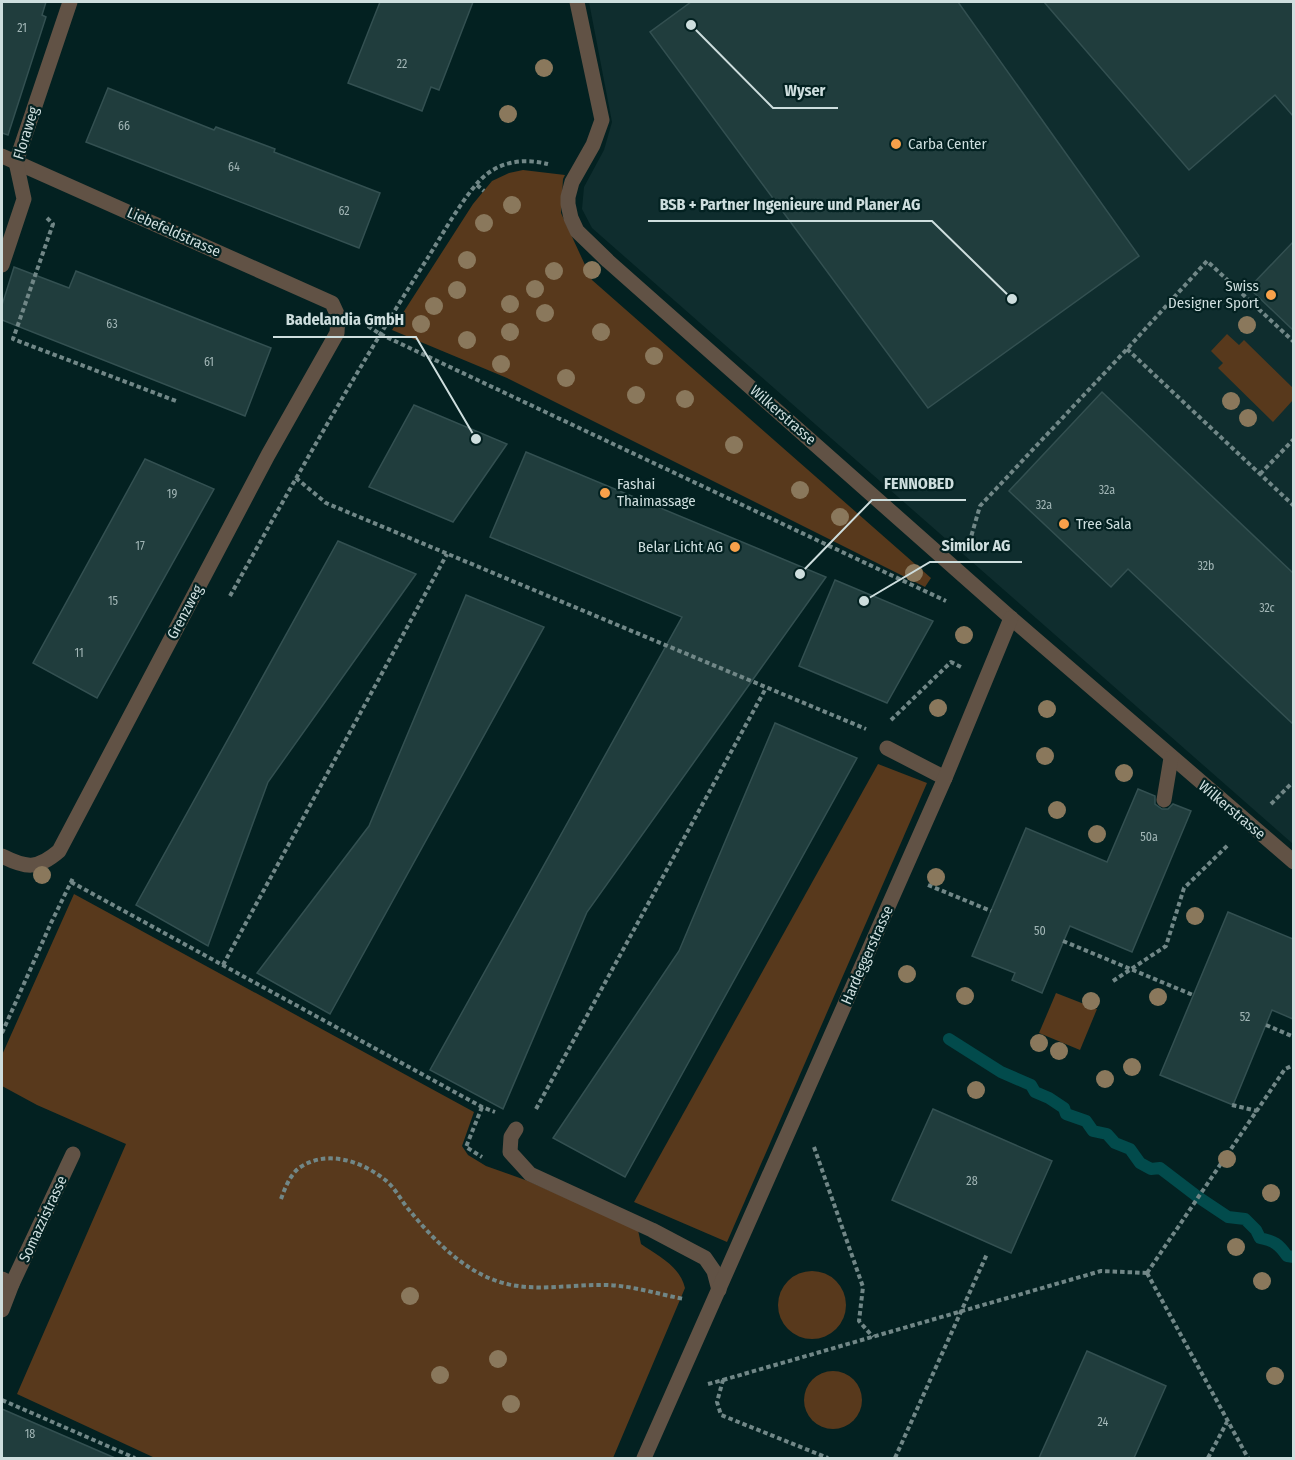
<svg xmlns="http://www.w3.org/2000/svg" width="1295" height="1460" font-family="'Fira Sans Condensed',sans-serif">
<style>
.built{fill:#0f2d2e}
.green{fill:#58391c}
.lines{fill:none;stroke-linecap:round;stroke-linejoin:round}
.stream{stroke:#024b4c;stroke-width:12}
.building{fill:#203d3d;stroke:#335051;stroke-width:1.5}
.path{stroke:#718787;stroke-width:4;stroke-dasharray:4.5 3;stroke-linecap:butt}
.service{stroke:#615245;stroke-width:15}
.minor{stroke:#615245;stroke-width:15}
.tree{fill:#8a785c}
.poi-dot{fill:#f8a14a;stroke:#032121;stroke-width:2}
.labels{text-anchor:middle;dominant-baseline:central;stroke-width:4.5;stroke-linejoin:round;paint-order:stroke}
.number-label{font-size:12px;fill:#a2b6b6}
.street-label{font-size:15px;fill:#cedede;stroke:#032121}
.poi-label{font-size:15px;fill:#cedede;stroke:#032121;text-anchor:start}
.leader{fill:none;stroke:#cedede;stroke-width:2}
.callout-dot{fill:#cedede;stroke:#032121;stroke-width:2}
.callout-label{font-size:16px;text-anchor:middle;font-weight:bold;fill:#cedede;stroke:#032121;stroke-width:4.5;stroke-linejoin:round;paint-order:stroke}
</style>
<rect width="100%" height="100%" fill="#032121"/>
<path class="built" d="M 589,2 L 1293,2 L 1293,844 L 592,228 L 582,209 L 584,187 L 604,150 L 612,122 Z"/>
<g class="green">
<path d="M 523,170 L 565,175 L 563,179 L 561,213 L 592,280 L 931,578 L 925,587 L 507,378 L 392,330 L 473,204 L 492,181 L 509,173 Z"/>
<path d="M 1227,334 L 1239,345 L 1244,340 L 1293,388 L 1293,400 L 1273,422 L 1218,368 L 1223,363 L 1211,351 Z"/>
<path d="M 878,764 L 927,783 L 727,1242 L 634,1202 Z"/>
<path d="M 74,894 L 474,1112 L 462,1146 L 468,1155 L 486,1166 L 528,1181 L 638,1230 L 641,1244 C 658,1256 680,1266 685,1288 L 613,1458 L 155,1458 L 17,1394 L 126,1144 L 37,1105 L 2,1086 L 2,1055 Z"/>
<path d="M 1056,993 L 1097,1009 L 1080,1050 L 1039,1033 Z"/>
<circle cx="812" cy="1305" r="34"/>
<circle cx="833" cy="1400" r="29"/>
</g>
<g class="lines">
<path class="stream" d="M 949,1039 L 1001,1072 L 1031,1085 L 1035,1092 L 1049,1098 L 1064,1108 L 1066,1114 L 1086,1121 L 1093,1131 L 1107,1134 L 1115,1143 L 1130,1149 L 1140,1163 L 1151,1169 L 1160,1168 L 1198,1197 L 1228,1217 L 1245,1219 L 1256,1230 L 1260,1238 C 1274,1241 1279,1244 1287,1256 L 1294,1257"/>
</g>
<g class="building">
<path d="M 2,2 L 46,2 L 42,15 L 46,17 L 8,135 L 2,133 Z"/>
<path d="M 380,2 L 473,2 L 439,90 L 431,87 L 422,111 L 348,83 Z"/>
<path d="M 691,2 L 958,2 L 1139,256 L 928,408 L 650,32 Z"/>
<path d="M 1044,2 L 1293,2 L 1293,116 L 1275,95 L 1189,170 Z"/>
<path d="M 108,88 L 214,130 L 216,127 L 275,149 L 274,152 L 380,193 L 359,248 L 86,142 Z"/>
<path d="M 1293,242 L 1293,330 L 1249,288 Z"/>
<path d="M 14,267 L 69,288 L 76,271 L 271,348 L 245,416 L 2,320 L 2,305 Z"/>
<path d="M 1102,392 L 1293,573 L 1293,724 L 1128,569 L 1111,587 L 1009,491 Z"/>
<path d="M 414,405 L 507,444 L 453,522 L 369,487 Z"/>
<path d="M 526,452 L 826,577 L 587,912 L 503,1109 L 430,1070 L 682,617 L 490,537 Z"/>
<path d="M 145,459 L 214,489 L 97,698 L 33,663 Z"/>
<path d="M 338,541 L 416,574 L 268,782 L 208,946 L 136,905 Z"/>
<path d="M 835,580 L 933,621 L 887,703 L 799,666 Z"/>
<path d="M 466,595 L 544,627 L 330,1014 L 257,973 L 369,826 Z"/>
<path d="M 775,723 L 857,758 L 625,1177 L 553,1138 L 679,951 Z"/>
<path d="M 1138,789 L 1155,796 L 1155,804 L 1162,809 L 1168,809 L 1173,804 L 1191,811 L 1132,952 L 1070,926 L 1042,993 L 1012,980 L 1015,973 L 972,956 L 1026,828 L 1107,862 Z"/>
<path d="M 1228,912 L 1293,939 L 1293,1019 L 1272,1010 L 1233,1105 L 1160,1075 Z"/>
<path d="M 933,1109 L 1052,1161 L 1011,1253 L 892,1200 Z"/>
<path d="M 1087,1351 L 1166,1386 L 1134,1458 L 1039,1458 Z"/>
<path d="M 2,1409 L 115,1458 L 2,1458 Z"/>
</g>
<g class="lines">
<g class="path">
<path d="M 477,185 L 484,191"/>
<path d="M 47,218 L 53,224 L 13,339 L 176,401"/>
<path d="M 368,326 L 380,334 L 946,601"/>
<path d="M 1127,349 L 1294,506"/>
<path d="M 1260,474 L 1294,439"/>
<path d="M 296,478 L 326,503 L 866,729"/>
<path d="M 968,542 L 971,537 L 980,506 L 1127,349 L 1207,261 L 1294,342"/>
<path d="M 230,596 C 293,483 357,369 427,259 C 441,237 468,188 487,174 C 505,160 527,159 548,164"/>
<path d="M 891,720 L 951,662 L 961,667"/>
<path d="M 1271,804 L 1292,783"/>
<path d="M 71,882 L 482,1107 L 495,1112"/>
<path d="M 928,885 L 991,911"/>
<path d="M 1063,941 L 1193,995"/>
<path d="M 223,965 L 447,554"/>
<path d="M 1113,981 L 1166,946 L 1184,888 L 1229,844"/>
<path d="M 1266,1025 L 1294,1037"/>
<path d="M 2,1033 L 51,923 L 73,878"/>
<path d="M 1232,1105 L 1257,1111"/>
<path d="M 482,1107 L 466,1147 L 482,1157"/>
<path d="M 536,1109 L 766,688"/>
<path d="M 814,1147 L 863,1287 L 859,1321 L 873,1337"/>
<path d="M 281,1199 C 285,1188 290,1175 299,1168 C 326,1149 361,1161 384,1179 C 395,1187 401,1201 410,1211 C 432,1238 461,1268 494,1280 C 528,1293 564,1285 599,1285 C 627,1284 657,1294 684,1299"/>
<path d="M 1147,1273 L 1285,1069 L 1294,1065"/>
<path d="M 1147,1273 L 1248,1458"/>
<path d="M 723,1380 L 1101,1271 L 1147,1273"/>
<path d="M 708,1384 L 723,1380 L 717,1402 L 721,1415 L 828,1458"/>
<path d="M 2,1400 L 135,1458"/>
<path d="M 895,1458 L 987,1254"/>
<path d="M 1208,1458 L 1227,1422"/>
</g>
<g class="service">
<path d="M 887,748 L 945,778"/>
<path d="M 516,1129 L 511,1137 L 510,1152 L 530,1174 L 652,1230 L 705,1258 L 714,1271 L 719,1290"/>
<path d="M 2,1279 L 12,1284 L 2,1310"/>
<path d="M 12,1284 L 73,1154"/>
</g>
<g class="minor">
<path d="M 577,2 L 602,120 L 593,145 L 572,182 L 568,197 L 568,204 L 571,218 L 577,231 L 608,261 L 1011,618 L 1294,862"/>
<path d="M 2,156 L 332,303 L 338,316 L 337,333 L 268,455 L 59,851 C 37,870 26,868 2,856"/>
<path d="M 2,265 L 24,199 L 16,162 L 70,2"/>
<path d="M 1164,800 L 1171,758"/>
<path d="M 644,1458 L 945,778 L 1011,618"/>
</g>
</g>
<g class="tree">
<circle cx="544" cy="68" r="9"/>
<circle cx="508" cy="114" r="9"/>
<circle cx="512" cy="205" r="9"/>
<circle cx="484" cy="223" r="9"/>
<circle cx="467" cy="260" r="9"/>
<circle cx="592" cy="270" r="9"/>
<circle cx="554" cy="271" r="9"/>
<circle cx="535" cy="289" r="9"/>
<circle cx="457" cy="290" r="9"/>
<circle cx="510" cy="304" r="9"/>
<circle cx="434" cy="306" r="9"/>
<circle cx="545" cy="313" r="9"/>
<circle cx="421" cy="324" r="9"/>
<circle cx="1247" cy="325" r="9"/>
<circle cx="510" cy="332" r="9"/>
<circle cx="601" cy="332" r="9"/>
<circle cx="467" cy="340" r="9"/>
<circle cx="654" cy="356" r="9"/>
<circle cx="501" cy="364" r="9"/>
<circle cx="566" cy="378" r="9"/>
<circle cx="636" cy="395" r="9"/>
<circle cx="685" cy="399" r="9"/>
<circle cx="1231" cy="401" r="9"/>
<circle cx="1248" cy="418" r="9"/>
<circle cx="734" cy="445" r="9"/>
<circle cx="800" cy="490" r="9"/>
<circle cx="840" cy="517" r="9"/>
<circle cx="914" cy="573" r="9"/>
<circle cx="964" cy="635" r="9"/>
<circle cx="938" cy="708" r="9"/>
<circle cx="1047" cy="709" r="9"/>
<circle cx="1045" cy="756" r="9"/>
<circle cx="1124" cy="773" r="9"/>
<circle cx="1057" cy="810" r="9"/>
<circle cx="1097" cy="834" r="9"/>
<circle cx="42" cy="875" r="9"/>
<circle cx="936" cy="877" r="9"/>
<circle cx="1195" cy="916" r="9"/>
<circle cx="907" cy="974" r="9"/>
<circle cx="965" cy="996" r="9"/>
<circle cx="1158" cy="997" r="9"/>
<circle cx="1091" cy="1001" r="9"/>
<circle cx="1039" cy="1043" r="9"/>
<circle cx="1059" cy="1051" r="9"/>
<circle cx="1132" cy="1067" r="9"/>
<circle cx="1105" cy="1079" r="9"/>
<circle cx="976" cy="1090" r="9"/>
<circle cx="1227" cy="1159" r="9"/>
<circle cx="1271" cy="1193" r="9"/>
<circle cx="1236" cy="1247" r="9"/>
<circle cx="1262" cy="1281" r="9"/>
<circle cx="410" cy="1296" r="9"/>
<circle cx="498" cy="1359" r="9"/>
<circle cx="440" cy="1375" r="9"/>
<circle cx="1275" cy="1376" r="9"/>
<circle cx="511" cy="1404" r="9"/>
</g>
<g class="poi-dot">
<circle cx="896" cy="144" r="6"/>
<circle cx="1271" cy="295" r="6"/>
<circle cx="605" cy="493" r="6"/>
<circle cx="1064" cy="524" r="6"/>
<circle cx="735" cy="547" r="6"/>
</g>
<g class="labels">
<g class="number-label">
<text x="22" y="28">21</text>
<text x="402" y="64">22</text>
<text x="124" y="126">66</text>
<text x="234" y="167">64</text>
<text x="344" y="211">62</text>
<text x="112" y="324">63</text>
<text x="209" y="362">61</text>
<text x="1107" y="490">32a</text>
<text x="172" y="494">19</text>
<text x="1044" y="505">32a</text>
<text x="140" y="546">17</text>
<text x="1206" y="566">32b</text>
<text x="113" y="601">15</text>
<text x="1267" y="608">32c</text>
<text x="79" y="653">11</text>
<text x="1149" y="837">50a</text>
<text x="1040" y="931">50</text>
<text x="1245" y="1017">52</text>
<text x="972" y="1181">28</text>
<text x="1103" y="1422">24</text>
<text x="30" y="1434">18</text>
</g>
<g class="street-label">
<text transform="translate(26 133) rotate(-73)">Floraweg</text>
<text transform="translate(174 232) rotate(24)">Liebefeldstrasse</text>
<text transform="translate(783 415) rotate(41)">Wilkerstrasse</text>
<text transform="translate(185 612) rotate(-62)">Grenzweg</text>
<text transform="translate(1232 810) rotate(40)">Wilkerstrasse</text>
<text transform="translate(867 955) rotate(-66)">Hardeggerstrasse</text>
<text transform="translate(43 1219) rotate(-65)">Somazzistrasse</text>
</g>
<g class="poi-label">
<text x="908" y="144">Carba Center</text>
<text x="1259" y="286" text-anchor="end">Swiss<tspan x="1259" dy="17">Designer Sport</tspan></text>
<text x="617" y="484">Fashai<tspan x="617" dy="17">Thaimassage</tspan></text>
<text x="1076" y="524">Tree Sala</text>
<text x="723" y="547" text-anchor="end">Belar Licht AG</text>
</g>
</g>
<path class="leader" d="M691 25L773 108H838M1012 299L932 221H648M476 439L416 337H273M800 574L872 500H966M864 601L930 562H1022"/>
<g class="callout-dot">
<circle cx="691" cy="25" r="6"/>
<circle cx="1012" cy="299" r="6"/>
<circle cx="476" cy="439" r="6"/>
<circle cx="800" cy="574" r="6"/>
<circle cx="864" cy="601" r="6"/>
</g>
<g class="callout-label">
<text x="805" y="96">Wyser</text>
<text x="790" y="210">BSB + Partner Ingenieure und Planer AG</text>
<text x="345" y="325">Badelandia GmbH</text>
<text x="919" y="489">FENNOBED</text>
<text x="976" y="551">Similor AG</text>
</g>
<rect width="1295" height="1460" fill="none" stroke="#cedede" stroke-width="6"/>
</svg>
